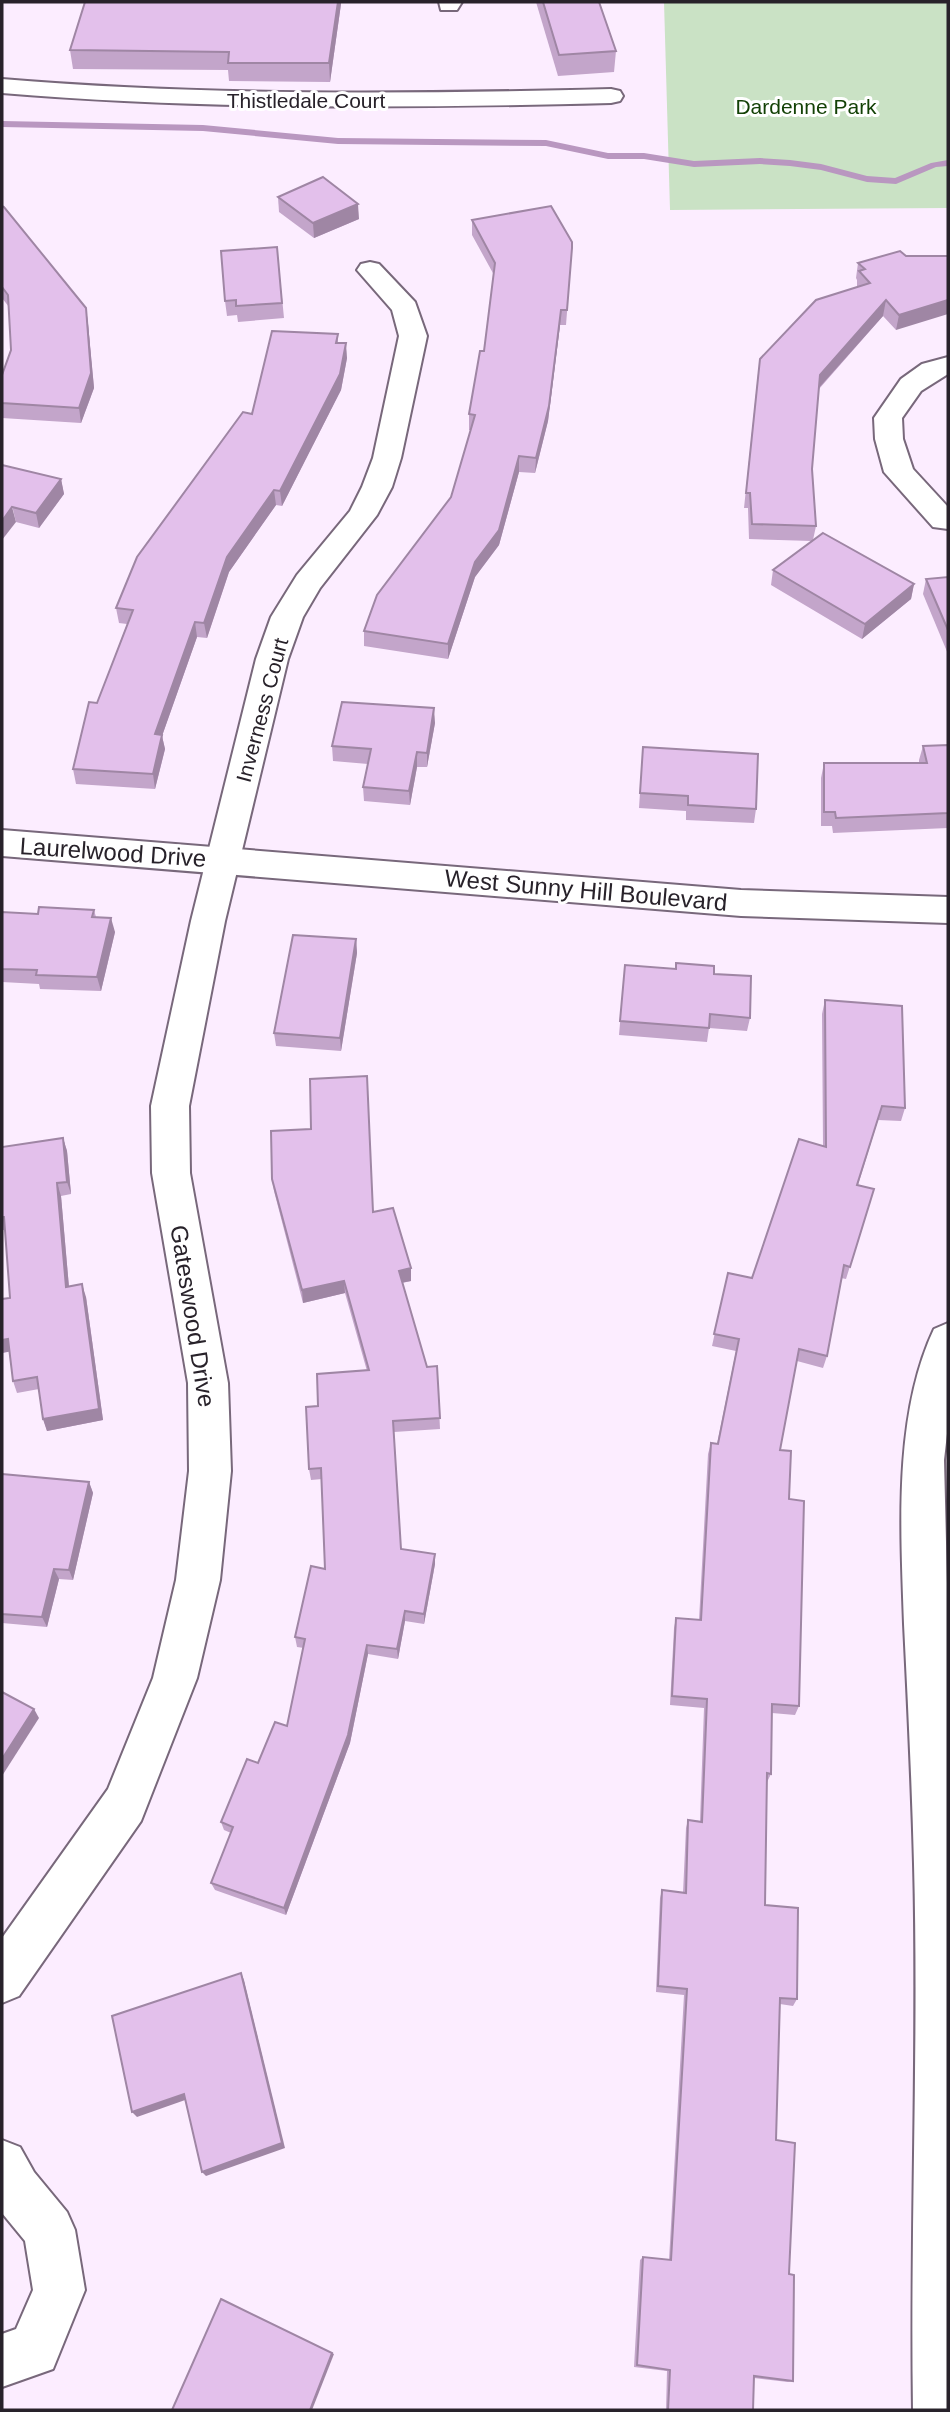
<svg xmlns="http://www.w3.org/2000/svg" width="950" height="2412" font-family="Arial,sans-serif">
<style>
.green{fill:#cae2c5}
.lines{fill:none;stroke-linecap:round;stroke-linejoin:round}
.stream{fill:#b997c0;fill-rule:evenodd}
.street-casing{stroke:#78687b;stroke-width:4}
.secondary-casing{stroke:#78687b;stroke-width:4}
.street{fill:#fff;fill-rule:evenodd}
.secondary{fill:#fff;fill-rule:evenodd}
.wall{fill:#c3a5ca}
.shaded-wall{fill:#9f86a4}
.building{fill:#e3c0eb;stroke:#9f86a4;stroke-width:2}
.labels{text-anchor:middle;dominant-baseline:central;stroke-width:6;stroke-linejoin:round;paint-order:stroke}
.far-street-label{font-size:21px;fill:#28222a;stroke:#fff}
.far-park-label{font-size:21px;fill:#134106;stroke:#fff}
.street-label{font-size:24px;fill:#28222a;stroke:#fff}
</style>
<rect width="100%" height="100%" fill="#fcedff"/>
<path class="green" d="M 664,2 L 948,2 L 948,208 L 670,210 Z"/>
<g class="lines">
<path class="stream" d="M 2,121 L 203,125 L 338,138 L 546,140 L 608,153 L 644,153 L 694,161 L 760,158 L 790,160 L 821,164 L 867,176 L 895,178 L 931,163 L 948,160 L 948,166 L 936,167 L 896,184 L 867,182 L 821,170 L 790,166 L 760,164 L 694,167 L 644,159 L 608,159 L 546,146 L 338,144 L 203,131 L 2,127 Z"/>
<g class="street-casing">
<g id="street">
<path d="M 439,2 L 462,2 L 457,10 L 441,10 Z"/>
<path d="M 2,79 C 205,96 408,94 611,89 L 620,91 L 623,96 L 620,101 L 611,103 C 408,108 205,110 2,93 Z"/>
<path d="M 370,262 L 379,264 L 415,302 L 427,336 L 401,458 L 392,487 L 377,515 L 320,588 L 303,617 L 288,659 L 225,921 L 189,1106 L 190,1173 L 228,1383 L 231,1471 L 220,1580 L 197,1678 L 141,1821 L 19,1996 L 2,2003 L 2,1938 L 108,1789 L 153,1678 L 176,1580 L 189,1471 L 188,1383 L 152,1173 L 151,1106 L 191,921 L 256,659 L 271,617 L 297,575 L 350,511 L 362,487 L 373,458 L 399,336 L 392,310 L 357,270 L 361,264 Z"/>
<path d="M 948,357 L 948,374 L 921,391 L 902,418 L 903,439 L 913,469 L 948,507 L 948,529 L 933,527 L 884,472 L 875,439 L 874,418 L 901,379 L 922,364 Z"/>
<path d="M 948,1323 L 948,1425 L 944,1460 L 948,1624 L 948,2410 L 913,2410 C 910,2228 919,2046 914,1864 C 912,1784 908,1704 904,1624 C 901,1531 893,1416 934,1329 Z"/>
<path d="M 2,2140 L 20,2147 L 34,2172 L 67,2212 L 75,2230 L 85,2290 L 53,2369 L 2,2387 L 2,2334 L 16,2329 L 33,2290 L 25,2241 L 2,2213 Z"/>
</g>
</g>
<g class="secondary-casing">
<path id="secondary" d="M 2,830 L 741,890 L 948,897 L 948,923 L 741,916 L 2,856 Z"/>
</g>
<use href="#street" class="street"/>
<use href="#secondary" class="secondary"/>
</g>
<g class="wall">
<path d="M 536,2 L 599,2 L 616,51 L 614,72 L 558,76 Z"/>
<path d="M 341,4 L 330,82 L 229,81 L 228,70 L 73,69 L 70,50 Z"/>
<path d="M 278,197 L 359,219 L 314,238 L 279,212 Z"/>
<path d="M 2,206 L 86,308 L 88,324 L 94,388 L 81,423 L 2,418 L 2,375 L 11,350 L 9,307 L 2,298 Z"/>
<path d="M 472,220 L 572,248 L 566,325 L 560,325 L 548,421 L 535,473 L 519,472 L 499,545 L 475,577 L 448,659 L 364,646 L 364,631 L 451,497 L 471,430 L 469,430 L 469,414 L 484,351 L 494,275 L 472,235 Z"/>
<path d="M 277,247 L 284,318 L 238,322 L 237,315 L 227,316 L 225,301 Z"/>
<path d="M 906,256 L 948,256 L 896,330 L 883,316 L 819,389 L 812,469 L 816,526 L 813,540 L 914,584 L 911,599 L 862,639 L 771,585 L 773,570 L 812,541 L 749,539 L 748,508 L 744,508 L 758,374 L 857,287 L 857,280 L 856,278 L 858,263 Z"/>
<path d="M 338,334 L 338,343 L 347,358 L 341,390 L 282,506 L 276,505 L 229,572 L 207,638 L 197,637 L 162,736 L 165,749 L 155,789 L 76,784 L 73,769 L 97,703 L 127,624 L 119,623 L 116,608 L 252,414 Z"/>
<path d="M 2,465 L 61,479 L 64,494 L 39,528 L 16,522 Z"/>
<path d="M 948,577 L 948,654 L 923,594 L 926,579 Z"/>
<path d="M 435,723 L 427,767 L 417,767 L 410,805 L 364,801 L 363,787 L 368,764 L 333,761 L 332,746 Z"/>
<path d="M 948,745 L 948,828 L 833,833 L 832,826 L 821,826 L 821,778 L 824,763 L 919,763 L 919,760 L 923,746 Z"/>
<path d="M 643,747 L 756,809 L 754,823 L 686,820 L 686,811 L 639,808 Z"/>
<path d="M 94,910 L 96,917 L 115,932 L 101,991 L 40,989 L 39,984 L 2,982 L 2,912 L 38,914 Z"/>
<path d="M 356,939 L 357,953 L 341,1051 L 276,1046 L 274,1033 Z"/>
<path d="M 676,963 L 714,974 L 750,1018 L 747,1031 L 709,1028 L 707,1042 L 619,1035 L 625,965 L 675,969 Z"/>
<path d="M 825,1000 L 905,1108 L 901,1121 L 878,1120 L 858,1185 L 874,1189 L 846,1279 L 841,1278 L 827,1356 L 823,1368 L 797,1361 L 780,1450 L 789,1499 L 799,1706 L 795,1715 L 772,1713 L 771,1774 L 767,1782 L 765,1905 L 797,1999 L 793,2006 L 780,2004 L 776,2140 L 789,2274 L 793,2381 L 788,2382 L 754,2378 L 753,2410 L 666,2410 L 667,2371 L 634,2367 L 640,2260 L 643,2257 L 669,2260 L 684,1995 L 656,1992 L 660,1898 L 662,1890 L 683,1893 L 686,1828 L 688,1820 L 700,1821 L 704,1708 L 670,1705 L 674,1628 L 676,1618 L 699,1620 L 708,1454 L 711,1443 L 717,1444 L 736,1351 L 712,1346 L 728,1273 L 752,1278 L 823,1146 L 822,1014 Z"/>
<path d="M 63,1138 L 67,1151 L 71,1194 L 61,1196 L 69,1287 L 86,1297 L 103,1420 L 47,1431 L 43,1419 L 39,1389 L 17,1393 L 13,1381 L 9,1351 L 2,1353 L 2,1299 L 10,1298 L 5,1230 L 2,1230 L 2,1147 Z"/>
<path d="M 272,1179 L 374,1212 L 411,1268 L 411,1281 L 402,1283 L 427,1367 L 437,1366 L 440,1429 L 394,1432 L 401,1549 L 435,1564 L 424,1624 L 405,1621 L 398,1659 L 368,1654 L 350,1743 L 286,1915 L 215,1890 L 211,1883 L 231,1833 L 224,1830 L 221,1822 L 258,1763 L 287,1726 L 304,1648 L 297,1647 L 295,1637 L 325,1569 L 322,1479 L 311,1480 L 309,1469 L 318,1406 L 367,1371 L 345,1293 L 303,1303 L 274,1191 Z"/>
<path d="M 2,1474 L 89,1482 L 93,1493 L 73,1580 L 59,1579 L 47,1627 L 2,1623 Z"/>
</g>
<g class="shaded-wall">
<path d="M 338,2 L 341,2 L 341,4 L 330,82 L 329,63 Z"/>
<path d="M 358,204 L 359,219 L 314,238 L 313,223 Z"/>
<path d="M 886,300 L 883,316 L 817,390 L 820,375 Z"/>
<path d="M 948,300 L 948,314 L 896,330 L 899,315 Z"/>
<path d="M 86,308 L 88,324 L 94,388 L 81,423 L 79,408 Z"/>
<path d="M 561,310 L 560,325 L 548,421 L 535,473 L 536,458 Z"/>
<path d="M 346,343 L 347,358 L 341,390 L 282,506 L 280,491 Z"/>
<path d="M 519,456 L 519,472 L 499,545 L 475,577 L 448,659 L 448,644 L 475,562 Z"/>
<path d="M 61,479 L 64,494 L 39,528 L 36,513 Z"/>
<path d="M 274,490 L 276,505 L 229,572 L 207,638 L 204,623 L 227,557 Z"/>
<path d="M 12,507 L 16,522 L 2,540 L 2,521 Z"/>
<path d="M 914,584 L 911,599 L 862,639 L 865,624 Z"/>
<path d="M 195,622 L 197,637 L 162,736 L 165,749 L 155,789 L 153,774 L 155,734 Z"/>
<path d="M 434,708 L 435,723 L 427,767 L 427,753 Z"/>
<path d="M 417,752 L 417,767 L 410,805 L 409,791 Z"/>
<path d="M 111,918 L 115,932 L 101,991 L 97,977 Z"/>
<path d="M 356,939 L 357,953 L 341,1051 L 340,1038 Z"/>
<path d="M 63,1138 L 67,1151 L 71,1194 L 67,1182 Z"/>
<path d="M 57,1183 L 61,1196 L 70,1299 L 66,1287 Z"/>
<path d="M 411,1268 L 411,1281 L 400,1283 L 399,1271 Z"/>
<path d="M 344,1281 L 345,1293 L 303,1303 L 302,1290 Z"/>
<path d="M 82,1284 L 86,1297 L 103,1420 L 47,1431 L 43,1419 Z"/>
<path d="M 8,1339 L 13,1351 L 2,1353 L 2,1340 Z"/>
<path d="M 89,1482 L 93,1493 L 73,1580 L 69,1570 Z"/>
<path d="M 435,1554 L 435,1564 L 424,1624 L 424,1614 Z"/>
<path d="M 54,1569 L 59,1579 L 47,1627 L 42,1617 Z"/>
<path d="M 405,1611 L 405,1621 L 398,1659 L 397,1649 Z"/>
<path d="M 367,1645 L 368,1654 L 350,1743 L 286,1915 L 284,1908 Z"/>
<path d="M 34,1709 L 39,1718 L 2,1776 L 2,1759 Z"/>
<path d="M 241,1973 L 244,1980 L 285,2148 L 206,2176 L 202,2172 Z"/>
<path d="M 184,2094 L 188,2099 L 137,2117 L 132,2112 Z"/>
<path d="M 332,2353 L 334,2354 L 312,2410 L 310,2410 Z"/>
</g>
<g class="building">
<path d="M 85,2 L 338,2 L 329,63 L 228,63 L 229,52 L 70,50 Z"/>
<path d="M 543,2 L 599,2 L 616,51 L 559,55 Z"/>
<path d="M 323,177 L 358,204 L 313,223 L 278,197 Z"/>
<path d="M 2,206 L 4,207 L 86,308 L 91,373 L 79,408 L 2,403 L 2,375 L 11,350 L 8,295 L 2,287 Z"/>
<path d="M 551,206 L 572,242 L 572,248 L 567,310 L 561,310 L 549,406 L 536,458 L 519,456 L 499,530 L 475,562 L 448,644 L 364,631 L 377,595 L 451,497 L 475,415 L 469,414 L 480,351 L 484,351 L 495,263 L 472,220 Z"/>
<path d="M 277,247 L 282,303 L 236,306 L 236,300 L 225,301 L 221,251 Z"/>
<path d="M 900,251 L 906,256 L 948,256 L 948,300 L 899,315 L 886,300 L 820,375 L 812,469 L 816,526 L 752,524 L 750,493 L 746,493 L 760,359 L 816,300 L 870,283 L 859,271 L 865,269 L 858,263 Z"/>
<path d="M 272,331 L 338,334 L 336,343 L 346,343 L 340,374 L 280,491 L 274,490 L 227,557 L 204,623 L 195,622 L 155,734 L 162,735 L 153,774 L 73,769 L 89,702 L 97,703 L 133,610 L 116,608 L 137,557 L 243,412 L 252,414 Z"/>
<path d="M 2,465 L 61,479 L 36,513 L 12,507 L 2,521 Z"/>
<path d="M 823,533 L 914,584 L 865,624 L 773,570 Z"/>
<path d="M 948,577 L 948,630 L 926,579 Z"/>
<path d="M 342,702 L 434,708 L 427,753 L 417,752 L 409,791 L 363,787 L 371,749 L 332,746 Z"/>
<path d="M 948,745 L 948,813 L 836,818 L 835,812 L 824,812 L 824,763 L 927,763 L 923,746 Z"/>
<path d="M 643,747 L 758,754 L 756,809 L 688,805 L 688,796 L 640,793 Z"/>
<path d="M 39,907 L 94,910 L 92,917 L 111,918 L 97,977 L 36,975 L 37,970 L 2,969 L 2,912 L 38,914 Z"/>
<path d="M 293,935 L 356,939 L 340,1038 L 274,1033 Z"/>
<path d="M 676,963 L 714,966 L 714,974 L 751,976 L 750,1018 L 710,1014 L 709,1028 L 620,1021 L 625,965 L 676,969 Z"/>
<path d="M 825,1000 L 902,1006 L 905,1108 L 882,1106 L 857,1185 L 874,1189 L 850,1267 L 844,1265 L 827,1356 L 799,1349 L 780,1450 L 791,1451 L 789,1499 L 804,1501 L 799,1706 L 772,1704 L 771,1774 L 767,1773 L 765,1905 L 798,1908 L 797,1999 L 780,1998 L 776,2140 L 795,2143 L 789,2274 L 794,2275 L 793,2381 L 754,2376 L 753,2410 L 668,2410 L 670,2370 L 637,2365 L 643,2257 L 671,2260 L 687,1989 L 658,1986 L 662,1890 L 686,1893 L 688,1820 L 702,1822 L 707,1699 L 672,1696 L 676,1618 L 701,1620 L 711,1443 L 718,1444 L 739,1339 L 714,1334 L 728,1273 L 752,1278 L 799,1139 L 826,1147 Z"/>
<path d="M 367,1076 L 373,1212 L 393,1208 L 411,1268 L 399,1271 L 427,1367 L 437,1366 L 440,1418 L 393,1421 L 401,1549 L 435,1554 L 424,1614 L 405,1611 L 397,1649 L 367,1645 L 348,1735 L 284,1908 L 211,1883 L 233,1827 L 221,1822 L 247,1759 L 258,1763 L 275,1722 L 287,1726 L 305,1639 L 295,1637 L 311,1566 L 325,1569 L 321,1468 L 309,1469 L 306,1407 L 318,1406 L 317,1374 L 369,1370 L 344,1281 L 302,1290 L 272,1179 L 271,1131 L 311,1129 L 310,1079 Z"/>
<path d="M 63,1138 L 67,1182 L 57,1183 L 66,1287 L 82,1284 L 99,1409 L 43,1419 L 37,1377 L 13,1381 L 8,1339 L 2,1340 L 2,1299 L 10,1298 L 4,1217 L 2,1217 L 2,1147 Z"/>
<path d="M 2,1474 L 89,1482 L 69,1570 L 54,1569 L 42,1617 L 2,1614 Z"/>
<path d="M 2,1692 L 34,1709 L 2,1759 Z"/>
<path d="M 241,1973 L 282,2143 L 202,2172 L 184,2094 L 132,2112 L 112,2016 Z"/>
<path d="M 221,2299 L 332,2353 L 310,2410 L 172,2410 Z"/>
</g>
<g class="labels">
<g class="far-street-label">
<text x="306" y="100">Thistledale Court</text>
<text transform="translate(262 710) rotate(-75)">Inverness Court</text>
</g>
<g class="far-park-label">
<text x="806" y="106">Dardenne Park</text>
</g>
<g class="street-label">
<text transform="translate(113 852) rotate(4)">Laurelwood Drive</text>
<text transform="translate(586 890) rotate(5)">West Sunny Hill Boulevard</text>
<text transform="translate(193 1316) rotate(81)">Gateswood Drive</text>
</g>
</g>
<rect width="950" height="2412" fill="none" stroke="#28222a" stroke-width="7"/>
</svg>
